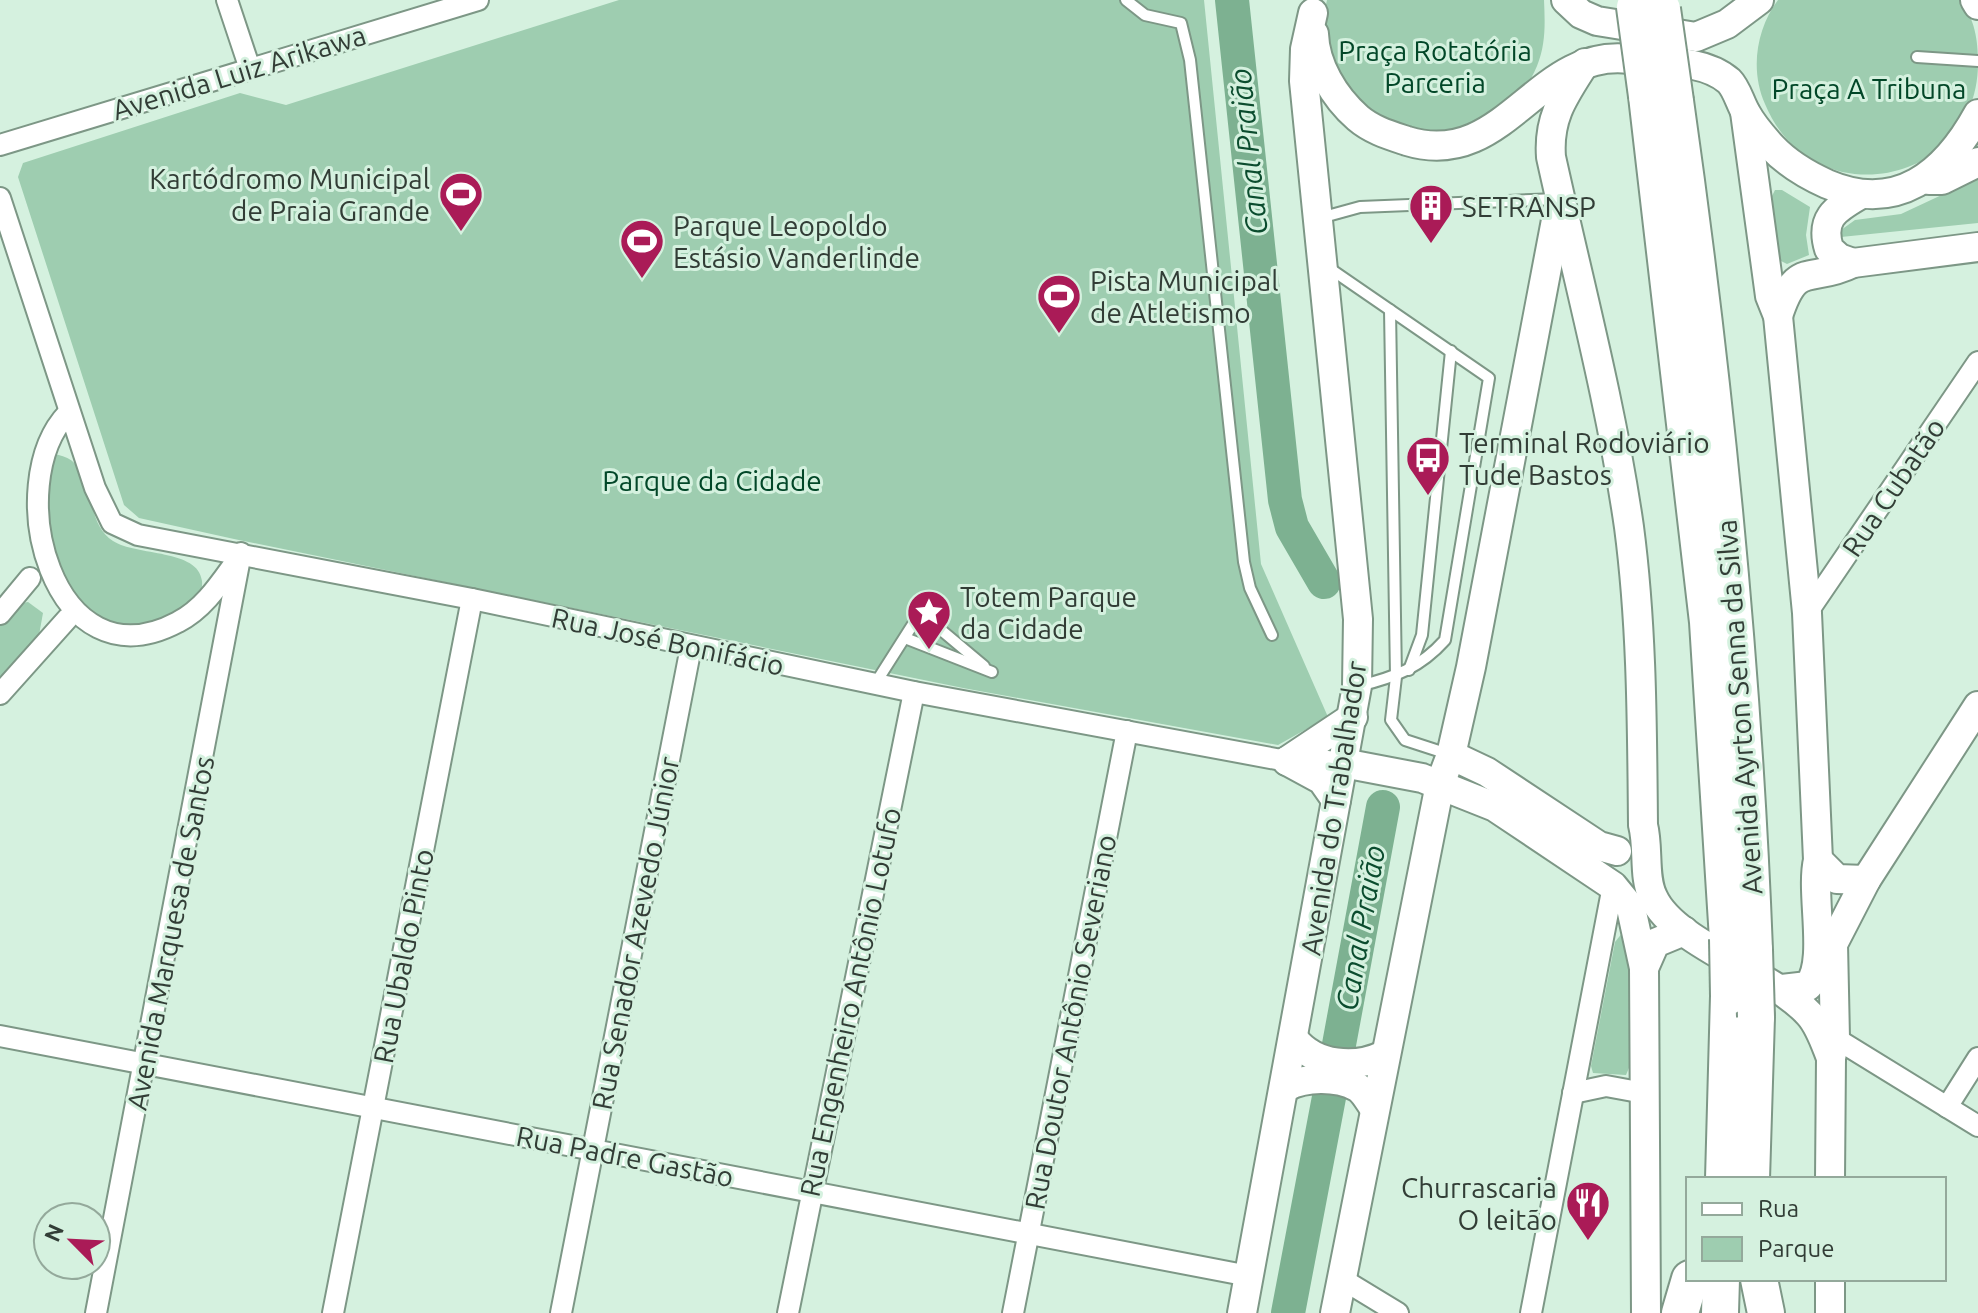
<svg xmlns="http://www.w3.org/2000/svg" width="1978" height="1313" font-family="Ubuntu,sans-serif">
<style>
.green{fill:#9ecdb0}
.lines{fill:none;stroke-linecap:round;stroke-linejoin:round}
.river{stroke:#7db191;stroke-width:34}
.lane-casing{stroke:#7d9786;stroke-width:14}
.street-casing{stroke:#7d9786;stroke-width:24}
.secondary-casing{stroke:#7d9786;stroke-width:32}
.highway-casing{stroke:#7d9786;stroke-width:40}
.lane{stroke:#fff;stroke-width:10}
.street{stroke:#fff;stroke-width:20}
.secondary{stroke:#fff;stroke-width:28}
.highway{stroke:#fff;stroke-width:36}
.highway-bridge-casing{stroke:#7d9786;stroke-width:40;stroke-linecap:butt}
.highway-bridge{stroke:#fff;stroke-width:36}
.labels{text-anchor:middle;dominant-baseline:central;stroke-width:6;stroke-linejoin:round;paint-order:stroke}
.park-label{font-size:28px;fill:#024728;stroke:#d5f1df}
.street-label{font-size:28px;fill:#323d36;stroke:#d5f1df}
.poi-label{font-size:28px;fill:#323d36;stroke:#d5f1df;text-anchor:start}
.water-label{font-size:30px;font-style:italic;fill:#0b4c2e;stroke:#d5f1df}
</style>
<rect width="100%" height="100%" fill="#d5f1df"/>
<g class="green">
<path d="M 619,0 L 1204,0 L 1261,564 L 1328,717 L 1278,745 L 963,688 L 234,539 L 139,518 L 124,505 L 18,177 L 23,163 L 240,93 L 286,105 Z"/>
<path d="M 1327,0 L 1544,0 C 1545,23 1546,44 1537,66 C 1499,158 1365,151 1332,60 C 1325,41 1322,19 1327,0 Z"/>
<path d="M 1778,0 L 1960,0 C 1975,19 1978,40 1978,63 C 1978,185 1813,219 1765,104 C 1750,71 1756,29 1778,0 Z"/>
<path d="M 1978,178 L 1978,223 L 1841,237 L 1841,230 L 1855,220 L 1901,214 Z"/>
<path d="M 1775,190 L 1782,190 L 1810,207 L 1806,235 L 1809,255 L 1787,264 L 1779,260 L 1772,196 Z"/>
<path d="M 52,454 C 101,458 79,519 113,541 C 136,556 199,549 202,581 C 203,591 198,600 189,606 C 80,683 0,517 52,454 Z"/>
<path d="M 28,602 L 43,613 L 39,635 L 0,679 L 0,624 L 17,604 Z"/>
<path d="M 1623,932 L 1629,937 L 1631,1063 L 1626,1075 L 1593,1073 L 1591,1066 L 1615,942 Z"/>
</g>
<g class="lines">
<g class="river">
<path d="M 1232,0 L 1285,500 L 1292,527 L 1324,582"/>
<path d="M 1338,1050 L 1383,807"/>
<path d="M 1288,1313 L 1330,1092"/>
</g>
<g class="lane-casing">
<g id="lane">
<path d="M 1126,0 L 1145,15 L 1181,23 L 1190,60 L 1244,562 L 1250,588 L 1272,635"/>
<path d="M 1917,57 L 1978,61"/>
<path d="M 1320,218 L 1360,207 L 1558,199"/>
<path d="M 1329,268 L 1489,378 L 1445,640 C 1420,668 1395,677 1359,686"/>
<path d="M 1390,310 L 1396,677 L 1391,720 L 1405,740 L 1448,754"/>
<path d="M 922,614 L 984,666"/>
<path d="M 905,638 L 992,672"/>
<path d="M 1409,670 L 1422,635 L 1451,351"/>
<path d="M 875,684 L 929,599"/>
</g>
</g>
<g class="street-casing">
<g id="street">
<path d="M 227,0 L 250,69"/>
<path d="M 0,145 L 478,0"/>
<path d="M 0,198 L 95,488 L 112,523 L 138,535 L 472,599 L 914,692 L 1287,761 L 1311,759 L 1343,763"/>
<path d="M 68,413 C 0,484 52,689 178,622 C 204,609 221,582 237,560"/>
<path d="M 1807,613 L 1978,362"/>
<path d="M 0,614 L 30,578"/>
<path d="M 0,694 L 68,618"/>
<path d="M 0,1036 L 1249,1276"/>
<path d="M 1835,1038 L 1978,1126"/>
<path d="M 1573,1093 L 1606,1086 L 1644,1093"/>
<path d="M 1947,1107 L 1978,1058"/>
<path d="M 1342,1279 L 1398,1313"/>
<path d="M 96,1313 L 241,553"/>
<path d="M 333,1313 L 472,599"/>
<path d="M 561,1313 L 691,647"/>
<path d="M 788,1313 L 914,692"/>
<path d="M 1013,1313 L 1127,731"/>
<path d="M 1531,1313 L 1613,886"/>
</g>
</g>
<g class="secondary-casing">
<g id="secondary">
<path d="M 1566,0 L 1581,14 L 1597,21 L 1696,37 L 1727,24 L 1759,0"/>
<path d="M 1975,0 L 1978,5"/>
<path d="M 1314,34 C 1315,65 1334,97 1358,118 C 1372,130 1389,135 1407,141 C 1505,171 1536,48 1629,59 C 1660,62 1704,59 1729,81 C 1737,89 1740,103 1746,113 C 1753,126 1762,136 1772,147 C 1787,163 1807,175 1827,184 C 1897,214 1945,174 1978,114"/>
<path d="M 1585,63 C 1564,96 1548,117 1551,157 C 1578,280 1611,402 1629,527 C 1642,626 1642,725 1643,825 C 1649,848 1643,877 1653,897 C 1674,944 1771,972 1809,1014 C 1820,1026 1825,1043 1831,1058"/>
<path d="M 1745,112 L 1770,296 L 1778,316 L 1807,613 L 1818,860 C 1810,894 1829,962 1808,986 L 1782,989"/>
<path d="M 1929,180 L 1942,180 L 1978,162"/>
<path d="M 1853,263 L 1839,258 L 1829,249 C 1820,219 1834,210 1858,196"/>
<path d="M 1778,316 C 1797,258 1809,285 1853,263 L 1978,247"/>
<path d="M 1451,755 L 1487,772 L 1599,846 L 1617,851"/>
<path d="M 1287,761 L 1353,717"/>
<path d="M 1287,761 L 1322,780 L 1336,800"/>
<path d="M 1343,763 L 1422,778 L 1495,807 L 1613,886 L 1631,908 L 1644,968"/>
<path d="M 1818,860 L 1837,879 L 1866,880"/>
<path d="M 1294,1039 C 1315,1066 1355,1069 1384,1055"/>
<path d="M 1286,1087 C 1305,1077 1336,1076 1357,1087 C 1364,1091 1369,1101 1374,1108"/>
<path d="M 1830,1179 L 1831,1058 L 1835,1038 L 1833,944 L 1866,880 L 1978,706"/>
<path d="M 1242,1313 L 1357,686 L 1358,619 L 1304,81 L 1305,49 L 1313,13"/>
<path d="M 1335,1313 L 1440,784 L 1451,755 L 1471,667 L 1560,199"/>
<path d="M 1646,1313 L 1644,968 L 1655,943 L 1684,931"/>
<path d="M 1830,1313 L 1830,1279"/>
</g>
</g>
<g class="highway-casing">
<g id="highway">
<path d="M 1647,96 L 1708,622 L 1728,939"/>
<path d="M 1675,101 C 1715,383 1743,665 1754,950"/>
<path d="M 1724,1179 L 1729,996"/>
<path d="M 1751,1179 L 1756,1017"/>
<path d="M 1759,1279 L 1766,1313"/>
<path d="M 1680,1313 L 1690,1279"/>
<path d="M 1720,1313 L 1721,1279"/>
</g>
</g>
<use href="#lane" class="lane"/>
<use href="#street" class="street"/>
<use href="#secondary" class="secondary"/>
<use href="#highway" class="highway"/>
<g class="highway-bridge-casing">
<g id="highway-bridge">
<path d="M 1635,7 L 1647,96"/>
<path d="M 1662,9 L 1675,101"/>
<path d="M 1728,939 L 1729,996"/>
<path d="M 1754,950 L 1756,1017"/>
</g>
</g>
<use href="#highway-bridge" class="highway-bridge"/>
</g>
<defs>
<g id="stadium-pin" transform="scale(2.3)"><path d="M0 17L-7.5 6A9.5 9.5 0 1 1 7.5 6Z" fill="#aa1b57" stroke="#d5f1df"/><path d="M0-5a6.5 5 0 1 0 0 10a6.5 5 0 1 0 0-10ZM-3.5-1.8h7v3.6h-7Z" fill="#fff"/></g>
<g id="building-pin" transform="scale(2.3)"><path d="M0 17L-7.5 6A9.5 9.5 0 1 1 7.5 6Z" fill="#aa1b57" stroke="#d5f1df"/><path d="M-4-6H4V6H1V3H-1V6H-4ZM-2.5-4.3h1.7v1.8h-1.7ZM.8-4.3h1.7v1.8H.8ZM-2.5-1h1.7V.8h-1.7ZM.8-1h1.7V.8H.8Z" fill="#fff"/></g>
<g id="bus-pin" transform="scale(2.3)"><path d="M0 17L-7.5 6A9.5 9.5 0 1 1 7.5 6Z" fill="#aa1b57" stroke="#d5f1df"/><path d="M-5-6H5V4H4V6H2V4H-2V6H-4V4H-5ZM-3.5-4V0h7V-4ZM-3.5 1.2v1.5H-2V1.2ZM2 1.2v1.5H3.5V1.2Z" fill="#fff"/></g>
<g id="sight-pin" transform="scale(2.3)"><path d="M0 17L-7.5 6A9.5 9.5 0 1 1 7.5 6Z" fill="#aa1b57" stroke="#d5f1df"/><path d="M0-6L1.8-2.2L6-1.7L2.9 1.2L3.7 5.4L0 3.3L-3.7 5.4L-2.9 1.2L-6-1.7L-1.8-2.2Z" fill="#fff"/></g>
<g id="restaurant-pin" transform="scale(2.3)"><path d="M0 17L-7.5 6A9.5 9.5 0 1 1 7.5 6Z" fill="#aa1b57" stroke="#d5f1df"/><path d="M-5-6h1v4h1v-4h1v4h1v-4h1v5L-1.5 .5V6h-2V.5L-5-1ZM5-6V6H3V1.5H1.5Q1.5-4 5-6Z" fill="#fff"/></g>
</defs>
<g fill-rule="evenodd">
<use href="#stadium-pin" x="461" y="194"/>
<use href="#building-pin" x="1431" y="206"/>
<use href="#stadium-pin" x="642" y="241"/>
<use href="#stadium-pin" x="1059" y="296"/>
<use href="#bus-pin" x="1428" y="458"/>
<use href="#sight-pin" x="929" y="612"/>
<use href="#restaurant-pin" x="1588" y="1203"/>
</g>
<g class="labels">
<g class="park-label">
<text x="1435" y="50">Praça Rotatória<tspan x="1435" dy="32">Parceria</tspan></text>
<text x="1869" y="88">Praça A Tribuna</text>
<text x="712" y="480">Parque da Cidade</text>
</g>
<g class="street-label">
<text transform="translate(239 72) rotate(-17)">Avenida Luiz Arikawa</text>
<text transform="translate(1893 487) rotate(-56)">Rua Cubatão</text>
<text transform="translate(668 641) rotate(12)">Rua José Bonifácio</text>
<text transform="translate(1739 707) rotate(-94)">Avenida Ayrton Senna da Silva</text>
<text transform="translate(1333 808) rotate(-81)">Avenida do Trabalhador</text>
<text transform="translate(170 933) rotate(-79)">Avenida Marquesa de Santos</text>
<text transform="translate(635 933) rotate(-79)">Rua Senador Azevedo Júnior</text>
<text transform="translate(403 956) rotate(-79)">Rua Ubaldo Pinto</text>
<text transform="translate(850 1002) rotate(-78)">Rua Engenheiro Antônio Lotufo</text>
<text transform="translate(1070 1022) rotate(-79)">Rua Doutor Antônio Severiano</text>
<text transform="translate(625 1156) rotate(11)">Rua Padre Gastão</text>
</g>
<g class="poi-label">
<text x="430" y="178" text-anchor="end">Kartódromo Municipal<tspan x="430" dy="32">de Praia Grande</tspan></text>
<text x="1462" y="206">SETRANSP</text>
<text x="673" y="225">Parque Leopoldo<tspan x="673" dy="32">Estásio Vanderlinde</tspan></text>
<text x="1090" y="280">Pista Municipal<tspan x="1090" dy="32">de Atletismo</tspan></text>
<text x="1459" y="442">Terminal Rodoviário<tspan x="1459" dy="32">Tude Bastos</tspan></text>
<text x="960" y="596">Totem Parque<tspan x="960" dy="32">da Cidade</tspan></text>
<text x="1557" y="1187" text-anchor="end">Churrascaria<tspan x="1557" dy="32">O leitão</tspan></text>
</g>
<g class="water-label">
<text transform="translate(1248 152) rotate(-96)">Canal Praião</text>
<text transform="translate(1360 928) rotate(-80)">Canal Praião</text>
</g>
</g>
<rect x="1686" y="1177" width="260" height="104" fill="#d5f1df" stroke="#94a99b" stroke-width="2"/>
<rect x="1702" y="1203" width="40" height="12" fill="#ffffff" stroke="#94a99b" stroke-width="2"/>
<text x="1758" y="1217" font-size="24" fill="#323d36">Rua</text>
<rect x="1702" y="1237" width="40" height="24" fill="#9ecdb0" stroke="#94a99b" stroke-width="2"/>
<text x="1758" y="1257" font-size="24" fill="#323d36">Parque</text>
<g transform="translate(72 1241) rotate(294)"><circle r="38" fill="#d5f1df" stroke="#94a99b" stroke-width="2"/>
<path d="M0-6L14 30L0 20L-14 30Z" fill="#aa1b57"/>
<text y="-12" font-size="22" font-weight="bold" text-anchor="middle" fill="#323d36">N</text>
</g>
</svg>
